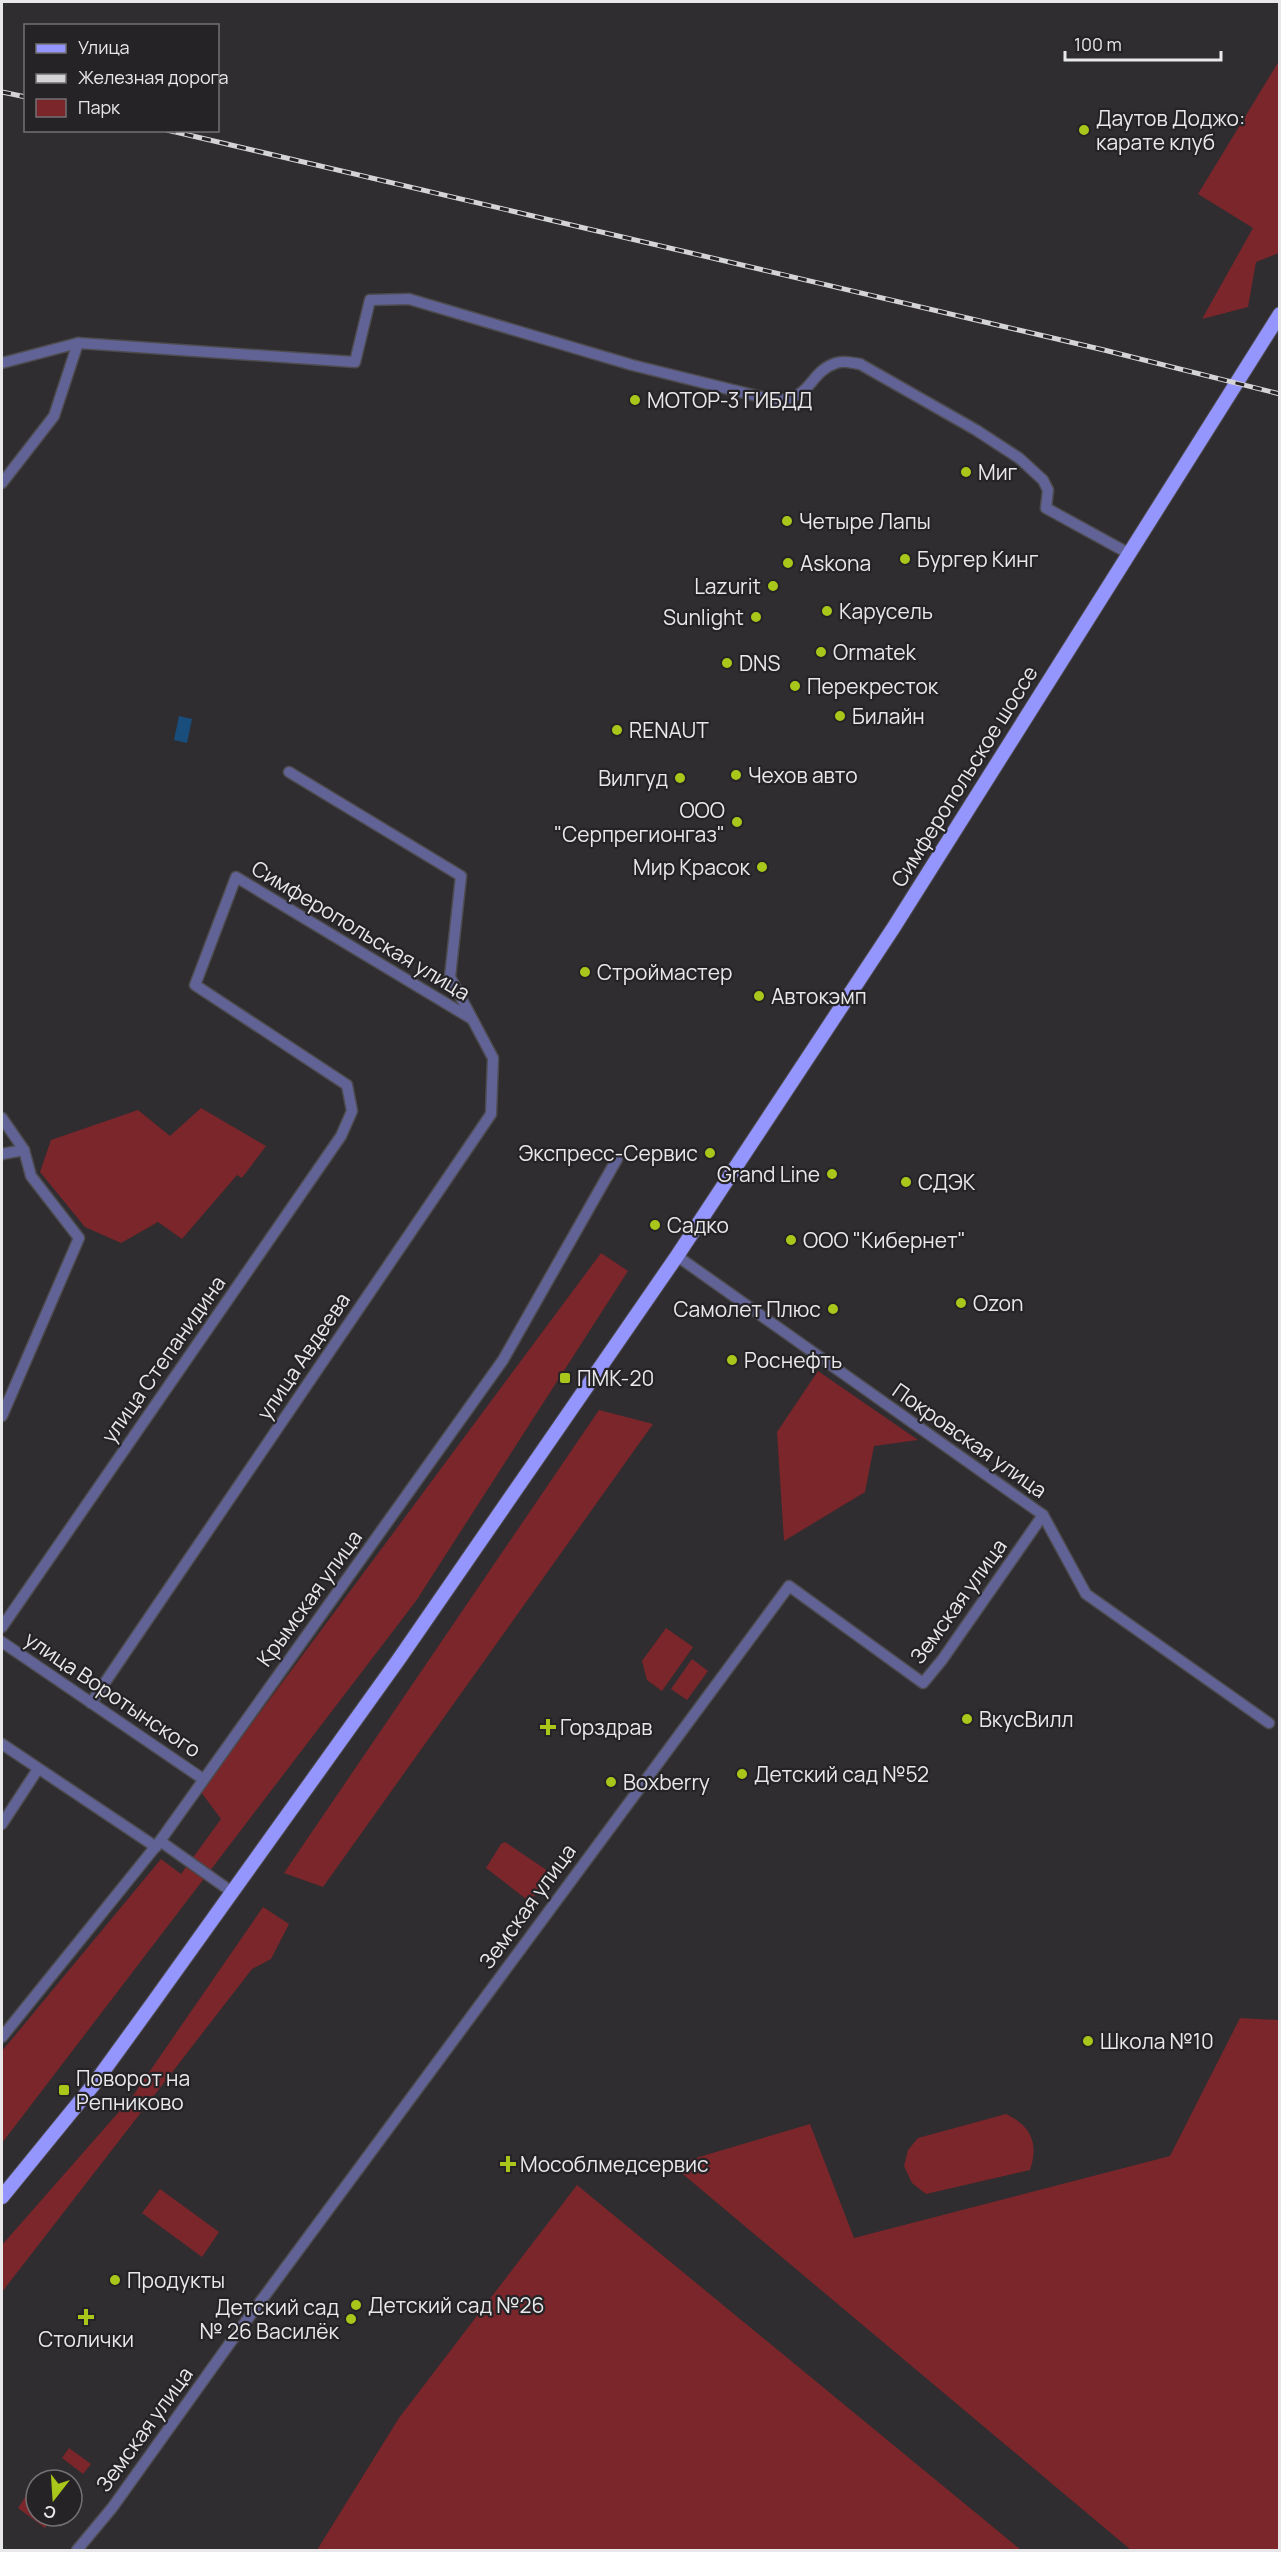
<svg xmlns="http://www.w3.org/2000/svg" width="1281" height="2552" font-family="Manrope,sans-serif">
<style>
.green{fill:#7a262b}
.water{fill:#194d7b}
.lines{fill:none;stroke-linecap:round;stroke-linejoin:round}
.minor-casing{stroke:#4d4b4e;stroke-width:13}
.major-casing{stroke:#4d4b4e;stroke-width:16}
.minor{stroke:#616396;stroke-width:10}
.major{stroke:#9595fe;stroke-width:14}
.rail-casing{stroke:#d4d3d5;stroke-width:5}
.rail{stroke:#252326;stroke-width:3;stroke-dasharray:9;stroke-linecap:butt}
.poi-dot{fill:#a9c71a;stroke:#252326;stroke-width:2}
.labels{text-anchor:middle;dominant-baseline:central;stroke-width:4.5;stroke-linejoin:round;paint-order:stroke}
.poi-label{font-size:21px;fill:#e8e7e9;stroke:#252326;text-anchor:start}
.street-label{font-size:21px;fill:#e8e7e9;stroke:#252326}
</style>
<rect width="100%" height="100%" fill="#2f2d30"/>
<g class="green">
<path d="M 1279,61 L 1279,253 L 1256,262 L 1248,307 L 1202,319 L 1253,228 L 1198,194 Z"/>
<path d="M 201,1108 L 266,1146 L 242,1178 L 237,1175 L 182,1239 L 158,1222 L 121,1243 L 85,1227 L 40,1172 L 51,1140 L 138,1110 L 170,1136 Z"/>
<path d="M 601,1253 L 628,1271 L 416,1601 L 2,2143 L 2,2051 L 161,1859 L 181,1874 L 221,1819 L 201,1792 Z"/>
<path d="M 818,1371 L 918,1440 L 874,1446 L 865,1492 L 784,1541 L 777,1432 Z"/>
<path d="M 599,1410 L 653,1424 L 323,1887 L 284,1873 Z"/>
<path d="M 666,1628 L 693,1647 L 662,1691 L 647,1680 L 642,1661 Z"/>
<path d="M 692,1659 L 708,1671 L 687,1700 L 671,1689 Z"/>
<path d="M 505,1842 L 548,1871 L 549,1876 L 532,1899 L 526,1899 L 486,1868 L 501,1844 Z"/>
<path d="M 263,1907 L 289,1924 L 271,1959 L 252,1969 L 2,2292 L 2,2245 L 132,2097 Z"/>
<path d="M 1240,2018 L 1279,2020 L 1279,2550 L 1131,2550 L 672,2165 L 810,2124 L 854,2238 L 1170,2156 Z"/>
<path d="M 1006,2114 C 1031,2126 1039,2143 1030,2170 L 926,2194 L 912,2183 L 904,2166 L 908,2150 L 918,2138 Z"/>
<path d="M 577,2185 L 1021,2550 L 317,2550 L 399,2418 Z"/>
<path d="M 160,2189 L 219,2232 L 202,2257 L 142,2213 Z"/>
<path d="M 69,2448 L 91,2464 L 83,2474 L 62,2458 Z"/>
<path d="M 30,2490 L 36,2494 L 36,2516 L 53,2516 L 45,2528 L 18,2508 Z"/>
</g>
<path class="water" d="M 179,716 L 192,719 L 187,743 L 174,740 Z"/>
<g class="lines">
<g class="minor-casing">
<g id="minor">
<path d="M 2,363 L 78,343 L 355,362 L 370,300 L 409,299 L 632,365 L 769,399 C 813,404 806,373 836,363 C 843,360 852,363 860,364 L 976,430 L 1019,458 L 1043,480 L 1048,490 L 1046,508 L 1128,553"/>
<path d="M 2,483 L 54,416 L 78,343"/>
<path d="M 2,1118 L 24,1150 L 31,1176 L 79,1238 L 2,1416"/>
<path d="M 2,1154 L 24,1150"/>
<path d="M 677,1256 L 1043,1515 L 1086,1594 L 1269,1723"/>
<path d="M 2,1627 L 341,1136 L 352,1111 L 347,1085 L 195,985 L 236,877 L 472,1019"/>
<path d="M 2,1642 L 203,1779"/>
<path d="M 91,1703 L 491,1114 L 493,1058 L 450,977 L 461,876 L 289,772"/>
<path d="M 2,1744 L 156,1847"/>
<path d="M 2,1824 L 38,1769"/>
<path d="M 160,1841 L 232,1892"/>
<path d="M 2,2037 L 160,1841 L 503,1360 L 617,1159"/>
<path d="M 77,2550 L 112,2508 L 235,2336 L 789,1586 L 923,1683 L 942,1660 L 1043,1515"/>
</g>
</g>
<g class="major-casing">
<path id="major" d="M 2,2197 L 94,2084 L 152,2004 L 399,1659 L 677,1256 L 894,927 L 1280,314"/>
</g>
<use href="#minor" class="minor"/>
<use href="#major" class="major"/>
<g class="rail-casing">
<g id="rail">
<path d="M 2,92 L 26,97"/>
<path d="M 167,130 L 1104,350 L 1280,394"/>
</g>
</g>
<use href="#rail" class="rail"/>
</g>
<g class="poi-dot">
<circle cx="1084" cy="130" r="6"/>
<circle cx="635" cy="400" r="6"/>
<circle cx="966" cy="472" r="6"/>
<circle cx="787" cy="521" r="6"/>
<circle cx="905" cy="559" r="6"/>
<circle cx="788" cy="563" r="6"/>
<circle cx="773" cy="586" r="6"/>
<circle cx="827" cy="611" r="6"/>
<circle cx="756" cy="617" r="6"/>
<circle cx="821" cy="652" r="6"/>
<circle cx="727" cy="663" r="6"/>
<circle cx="795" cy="686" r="6"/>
<circle cx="840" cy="716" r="6"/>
<circle cx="617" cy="730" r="6"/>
<circle cx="736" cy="775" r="6"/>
<circle cx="680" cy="778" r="6"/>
<circle cx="737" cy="822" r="6"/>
<circle cx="762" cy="867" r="6"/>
<circle cx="585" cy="972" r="6"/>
<circle cx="759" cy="996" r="6"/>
<circle cx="710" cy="1153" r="6"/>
<circle cx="832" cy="1174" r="6"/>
<circle cx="906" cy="1182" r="6"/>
<circle cx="655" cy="1225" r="6"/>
<circle cx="791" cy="1240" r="6"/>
<circle cx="961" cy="1303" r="6"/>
<circle cx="833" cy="1309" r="6"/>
<circle cx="732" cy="1360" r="6"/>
<rect x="559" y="1372" width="12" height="12" rx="3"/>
<circle cx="967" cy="1719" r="6"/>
<path d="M545 1718h6v6h6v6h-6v6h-6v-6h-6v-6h6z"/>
<circle cx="742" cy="1774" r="6"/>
<circle cx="611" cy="1782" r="6"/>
<circle cx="1088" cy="2041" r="6"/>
<rect x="58" y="2084" width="12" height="12" rx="3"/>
<path d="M505 2155h6v6h6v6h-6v6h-6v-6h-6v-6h6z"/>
<circle cx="115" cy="2280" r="6"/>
<circle cx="356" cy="2305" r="6"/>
<path d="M83 2308h6v6h6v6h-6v6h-6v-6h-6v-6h6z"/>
<circle cx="351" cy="2319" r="6"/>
</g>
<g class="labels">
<g class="poi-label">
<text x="1096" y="118">Даутов Доджо:<tspan x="1096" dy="24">карате клуб</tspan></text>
<text x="647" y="400">МОТОР-3 ГИБДД</text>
<text x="978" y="472">Миг</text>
<text x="799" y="521">Четыре Лапы</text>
<text x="917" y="559">Бургер Кинг</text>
<text x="800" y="563">Askona</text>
<text x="761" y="586" text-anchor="end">Lazurit</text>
<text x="839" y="611">Карусель</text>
<text x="744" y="617" text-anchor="end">Sunlight</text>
<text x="833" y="652">Ormatek</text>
<text x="739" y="663">DNS</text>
<text x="807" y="686">Перекресток</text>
<text x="852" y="716">Билайн</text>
<text x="629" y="730">RENAUT</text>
<text x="748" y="775">Чехов авто</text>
<text x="668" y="778" text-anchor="end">Вилгуд</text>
<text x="725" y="810" text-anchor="end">ООО<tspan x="725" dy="24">"Серпрегионгаз"</tspan></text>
<text x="750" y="867" text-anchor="end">Мир Красок</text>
<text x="597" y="972">Строймастер</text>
<text x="771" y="996">Автокэмп</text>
<text x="698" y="1153" text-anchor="end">Экспресс-Сервис</text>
<text x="820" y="1174" text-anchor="end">Grand Line</text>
<text x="918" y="1182">СДЭК</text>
<text x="667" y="1225">Садко</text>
<text x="803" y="1240">ООО "Кибернет"</text>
<text x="973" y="1303">Ozon</text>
<text x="821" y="1309" text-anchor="end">Самолет Плюс</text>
<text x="744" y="1360">Роснефть</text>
<text x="577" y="1378">ПМК-20</text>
<text x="979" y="1719">ВкусВилл</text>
<text x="560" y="1727">Горздрав</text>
<text x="754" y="1774">Детский сад №52</text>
<text x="623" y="1782">Boxberry</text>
<text x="1100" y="2041">Школа №10</text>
<text x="76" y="2078">Поворот на<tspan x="76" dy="24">Репниково</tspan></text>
<text x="520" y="2164">Мособлмедсервис</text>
<text x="127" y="2280">Продукты</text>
<text x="368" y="2305">Детский сад №26</text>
<text x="339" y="2307" text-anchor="end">Детский сад<tspan x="339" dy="24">№ 26 Василёк</tspan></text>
<text x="86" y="2339" text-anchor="middle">Столички</text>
</g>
<g class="street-label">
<text transform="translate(964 776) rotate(-58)">Симферопольское шоссе</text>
<text transform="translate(361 930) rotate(31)">Симферопольская улица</text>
<text transform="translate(303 1356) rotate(-56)">улица Авдеева</text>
<text transform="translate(163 1359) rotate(-55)">улица Степанидина</text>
<text transform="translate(970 1440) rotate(35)">Покровская улица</text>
<text transform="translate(309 1598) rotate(-54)">Крымская улица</text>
<text transform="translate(958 1601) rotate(-54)">Земская улица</text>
<text transform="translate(113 1694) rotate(34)">улица Воротынского</text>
<text transform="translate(527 1906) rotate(-54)">Земская улица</text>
<text transform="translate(144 2429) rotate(-54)">Земская улица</text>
</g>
</g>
<rect width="1281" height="2552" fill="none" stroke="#e8e7e9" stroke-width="6"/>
<rect x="24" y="24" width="195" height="108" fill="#252326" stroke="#737174" stroke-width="1.5"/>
<rect x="36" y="44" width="30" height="9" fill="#9595fe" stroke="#737174" stroke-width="1.5"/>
<text x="78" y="54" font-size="18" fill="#e8e7e9">Улица</text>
<rect x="36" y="74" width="30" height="9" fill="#d4d3d5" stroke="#737174" stroke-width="1.5"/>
<text x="78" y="84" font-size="18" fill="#e8e7e9">Железная дорога</text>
<rect x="36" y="99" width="30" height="18" fill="#7a262b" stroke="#737174" stroke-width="1.5"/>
<text x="78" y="114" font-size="18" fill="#e8e7e9">Парк</text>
<g transform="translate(54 2498) rotate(197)"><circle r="28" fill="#252326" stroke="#737174" stroke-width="1.5"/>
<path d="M0-4.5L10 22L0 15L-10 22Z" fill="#a9c71a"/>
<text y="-9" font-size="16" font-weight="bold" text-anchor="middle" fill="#e8e7e9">С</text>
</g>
<path d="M1065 51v9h156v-9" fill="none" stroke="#e8e7e9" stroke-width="3"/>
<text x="1074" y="51" font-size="18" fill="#e8e7e9" stroke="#252326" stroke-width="4.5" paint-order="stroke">100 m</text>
</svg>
